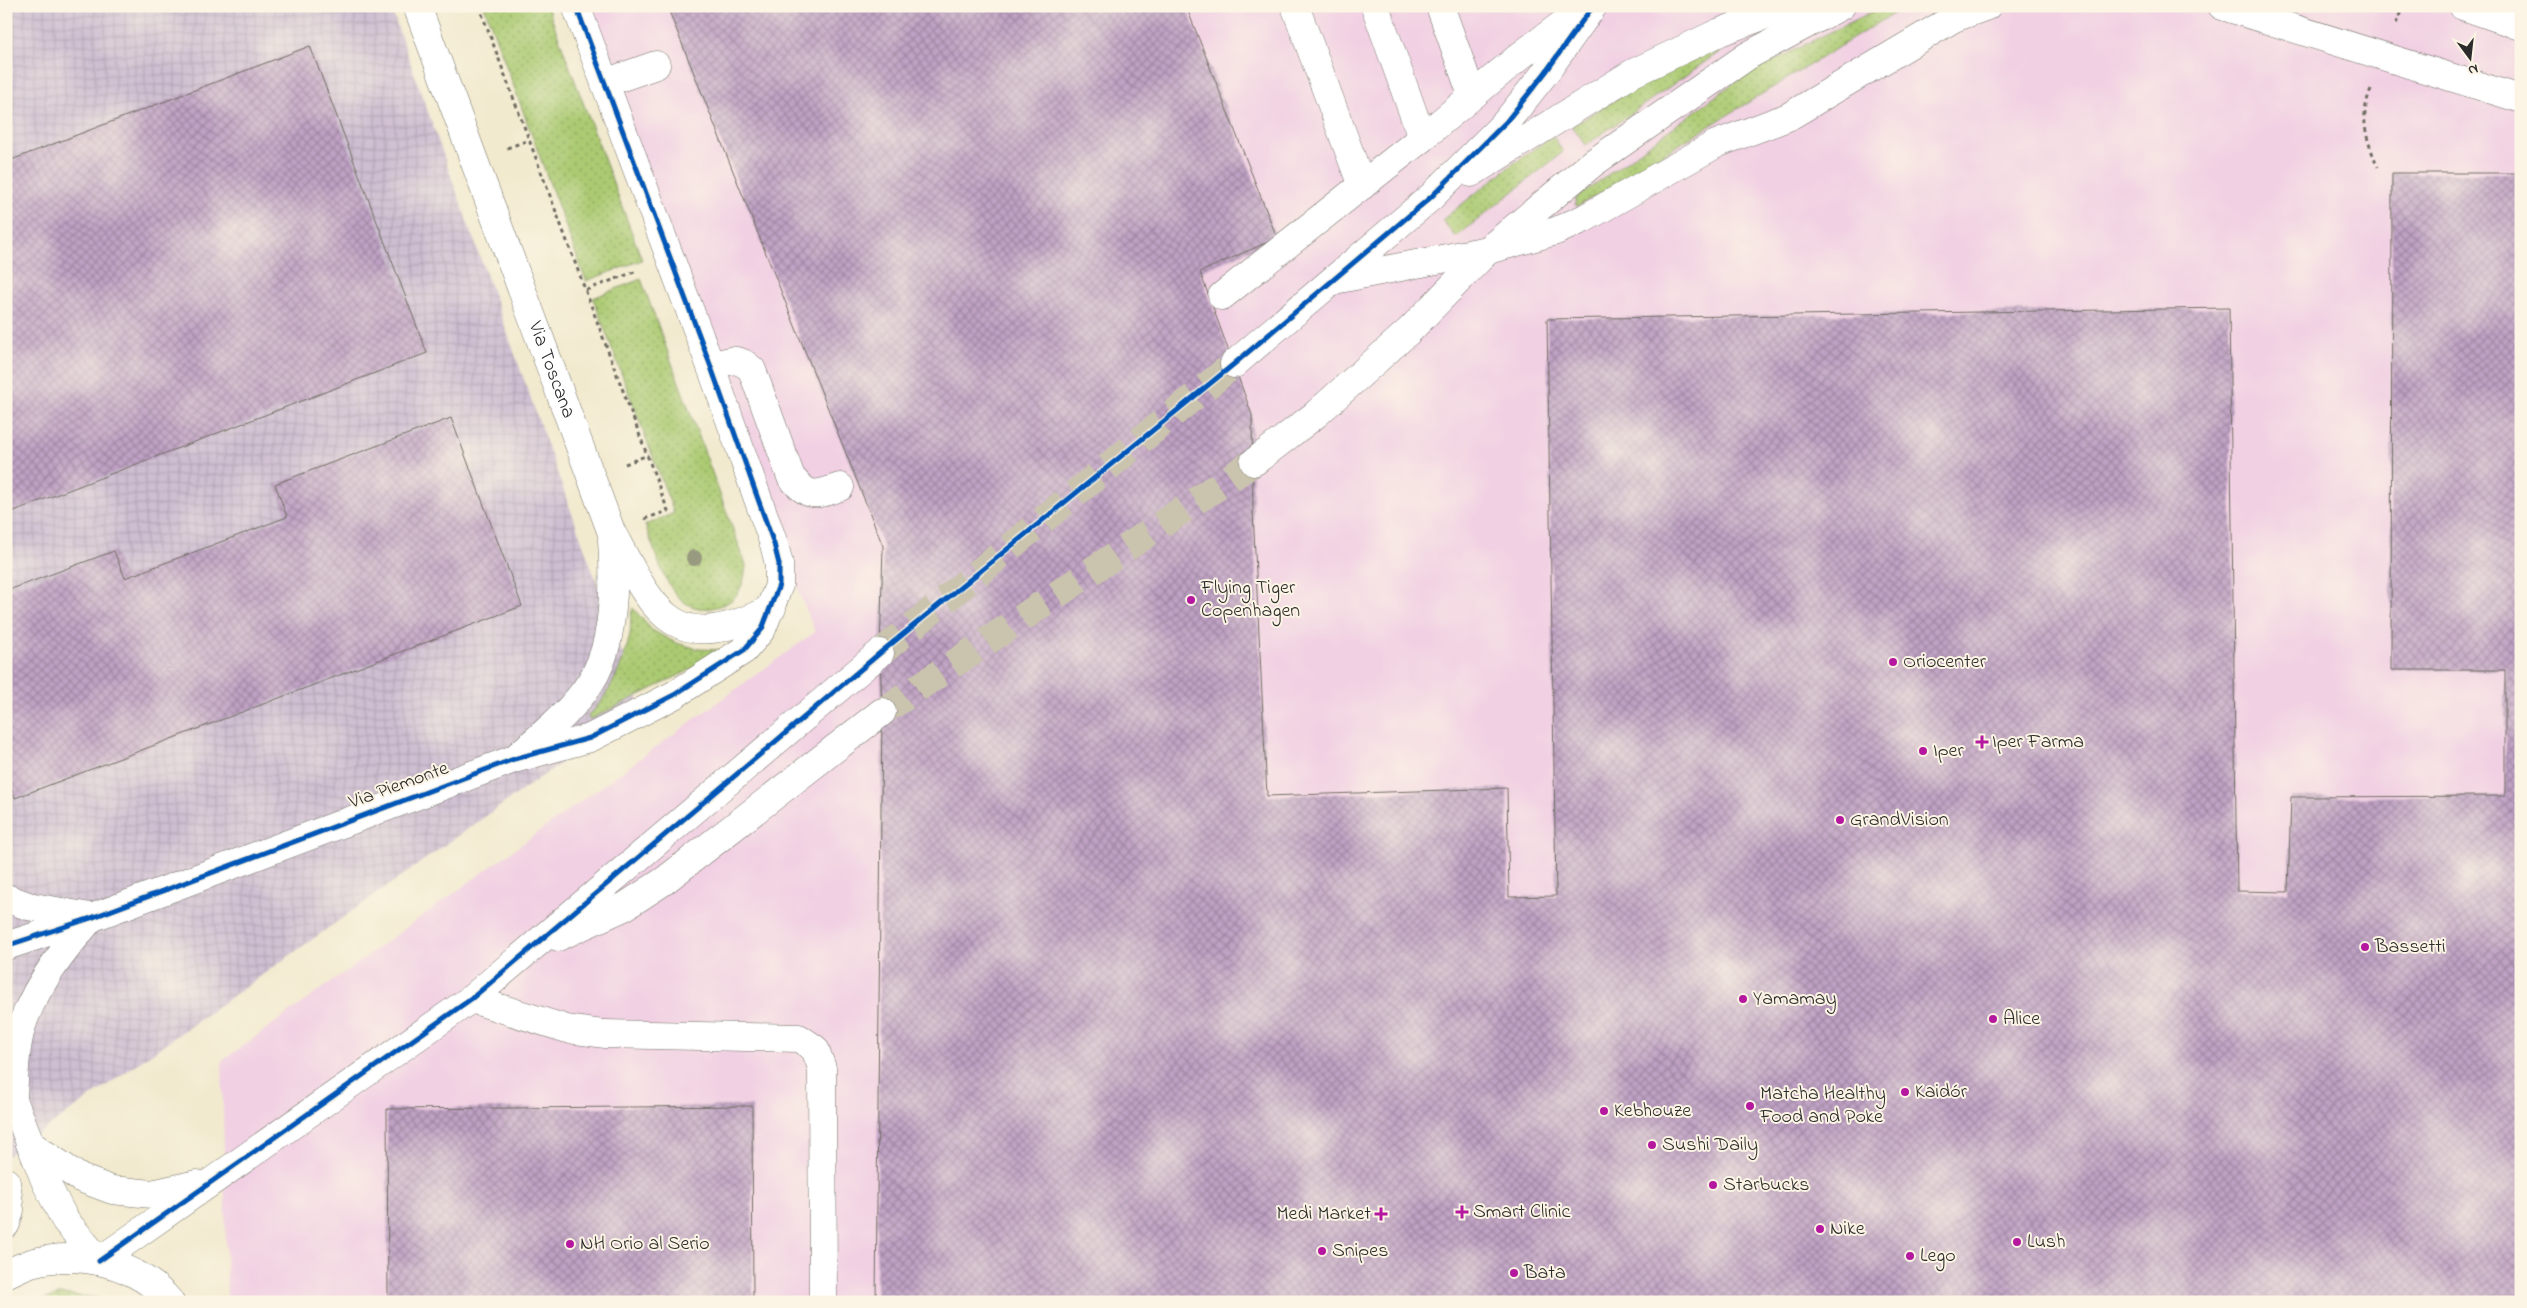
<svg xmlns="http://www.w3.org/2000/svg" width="2527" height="1308" font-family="'Indie Flower',sans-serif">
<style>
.built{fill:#f1d0e3}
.industrial{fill:url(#industrial-grid)}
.grass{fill:url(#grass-dots);stroke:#6b7a4e}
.building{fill:url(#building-cross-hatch)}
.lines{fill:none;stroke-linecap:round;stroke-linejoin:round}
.minor-tunnel{stroke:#cac4ae;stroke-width:28;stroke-dasharray:28 14;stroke-linecap:butt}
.minor-casing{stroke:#716e64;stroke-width:29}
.path{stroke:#716e64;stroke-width:3;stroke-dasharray:4 4;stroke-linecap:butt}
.minor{stroke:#fff;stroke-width:28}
.cycleway-casing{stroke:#fcf5e5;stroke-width:8}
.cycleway{stroke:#0057b8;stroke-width:5}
.tree{fill:#999b80}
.poi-dot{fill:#b5179e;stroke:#fcf5e5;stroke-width:2}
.labels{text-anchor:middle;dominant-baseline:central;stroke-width:4;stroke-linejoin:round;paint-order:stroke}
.street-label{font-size:20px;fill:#2b2b2b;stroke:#fcf5e5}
.poi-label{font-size:20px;fill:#2b2b2b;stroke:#fcf5e5;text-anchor:start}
</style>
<defs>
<pattern id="industrial-grid" width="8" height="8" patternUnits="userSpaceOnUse" patternTransform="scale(1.25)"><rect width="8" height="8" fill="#cebed1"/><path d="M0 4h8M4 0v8" fill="none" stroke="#b1a3b4"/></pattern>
<pattern id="grass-dots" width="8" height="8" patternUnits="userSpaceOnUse" patternTransform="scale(1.25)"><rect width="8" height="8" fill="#abca72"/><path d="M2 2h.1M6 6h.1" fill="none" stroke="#8ba45e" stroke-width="1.8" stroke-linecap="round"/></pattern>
<pattern id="building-cross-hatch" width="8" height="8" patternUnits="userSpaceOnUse" patternTransform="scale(1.25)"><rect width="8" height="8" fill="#c0a2c5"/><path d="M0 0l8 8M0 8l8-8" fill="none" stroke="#9c84a0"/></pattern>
</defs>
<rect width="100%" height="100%" fill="#fcf5e5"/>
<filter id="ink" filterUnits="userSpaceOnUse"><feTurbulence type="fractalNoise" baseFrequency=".02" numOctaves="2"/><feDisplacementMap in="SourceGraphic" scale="10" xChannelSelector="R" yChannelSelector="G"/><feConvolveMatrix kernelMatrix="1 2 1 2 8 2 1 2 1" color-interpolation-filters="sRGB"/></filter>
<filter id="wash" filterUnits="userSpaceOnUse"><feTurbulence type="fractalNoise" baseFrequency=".0096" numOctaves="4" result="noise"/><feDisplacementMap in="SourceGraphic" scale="20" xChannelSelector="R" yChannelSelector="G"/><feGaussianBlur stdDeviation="1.12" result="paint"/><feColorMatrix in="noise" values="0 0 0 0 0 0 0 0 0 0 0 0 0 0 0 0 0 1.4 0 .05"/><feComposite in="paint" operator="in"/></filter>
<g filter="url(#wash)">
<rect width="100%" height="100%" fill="#f2eacf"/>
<path class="built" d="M 565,6 L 2521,6 L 2521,1302 L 227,1302 L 222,1061 L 815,632 Z"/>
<path class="industrial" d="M 6,6 L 390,6 L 641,706 L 6,1157 Z"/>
<g class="grass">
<path d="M 484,6 L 547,6 L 642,260 L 586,281 Z"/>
<path d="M 1884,6 L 1906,6 L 1577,207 L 1575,205 L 1576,198 L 1739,79 L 1816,39 Z"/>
<path d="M 1733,40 L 1735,41 L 1586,145 L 1572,126 L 1632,90 Z"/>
<path d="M 1553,136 L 1563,152 L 1456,237 L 1442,220 L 1510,166 Z"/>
<path d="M 641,279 L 746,565 C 745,580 740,597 725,604 C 671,626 660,562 645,525 L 674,513 L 593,298 Z"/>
<path d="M 633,608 L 652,630 L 676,643 L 699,649 L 723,650 L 722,654 L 591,719 L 589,719 L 588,716 C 608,698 623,665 629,639 C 632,629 629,617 633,608 Z"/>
<path d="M 63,1294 L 98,1298 L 107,1302 L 33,1302 Z"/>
</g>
<g id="blocks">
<g class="building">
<path d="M 667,6 L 1186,6 L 1277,238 L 1200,272 L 1252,415 L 1253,512 L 1267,796 L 1507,788 L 1509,897 L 1556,896 L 1547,319 L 2229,308 L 2237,891 L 2288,892 L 2291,797 L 2505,796 L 2505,670 L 2391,670 L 2392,173 L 2521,173 L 2521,1302 L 876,1302 L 882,712 L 880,653 L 883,546 Z"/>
<path d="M 310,46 L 427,353 L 6,514 L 6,162 Z"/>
<path d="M 451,418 L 522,606 L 15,798 L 6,776 L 6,591 L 114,551 L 125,578 L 287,517 L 275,484 Z"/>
<path d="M 752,1106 L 753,1302 L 388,1302 L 387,1109 Z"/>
</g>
</g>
</g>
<g filter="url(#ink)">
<use href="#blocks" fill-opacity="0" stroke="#716e64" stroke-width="1"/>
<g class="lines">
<g class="minor-tunnel">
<path d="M 880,653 L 1234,364"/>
<path d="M 882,712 L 1254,462"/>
</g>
<g class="minor-casing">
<g id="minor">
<path id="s1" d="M 417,6 L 611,531 C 654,611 672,660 772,608"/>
<path d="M 1295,6 L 1362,186"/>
<path d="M 1375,6 L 1422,138"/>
<path d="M 1440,6 L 1472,95"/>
<path d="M 2222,6 L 2521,99"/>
<path d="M 2463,6 L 2521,26"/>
<path d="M 605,83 L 656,65"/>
<path d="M 1471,173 L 1633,73 L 1720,32 L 1790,6"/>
<path d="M 1334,280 L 1488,250 L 1556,231 L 1585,218 L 1716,144 L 1788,117 L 1954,18 L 1987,6"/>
<path d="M 1222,296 L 1422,138 L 1520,56 L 1580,11"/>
<path d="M 1234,364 L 1431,197 L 1506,122 L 1545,73 L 1593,6"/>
<path d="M 711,367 C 729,361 737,355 752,370 L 791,477 C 809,498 815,496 840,487"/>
<path d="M 1254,462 L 1315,415 L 1409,331 L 1488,250 L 1593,163 L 1749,55 L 1841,6"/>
<path d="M 520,754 C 545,732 572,711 590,683 C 615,646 615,583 612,540"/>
<path d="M 6,898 L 28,906 L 90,917"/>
<path d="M 558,937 L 624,907 L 664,881 L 882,712"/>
<path d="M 6,946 L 91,918 L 514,759 L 590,738 L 674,695 L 744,650 L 762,629 L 779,585 L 779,564 L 774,544 L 711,367 L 576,6"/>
<path d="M 471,999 L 567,1029 L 604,1034 L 799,1038 L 815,1049 L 822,1068 L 823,1302"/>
<path d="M 6,1082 L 46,1183 L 65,1220 L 99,1261"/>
<path d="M 13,1096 C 15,1071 15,1041 25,1017 C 40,979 66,948 91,918"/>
<path d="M 30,1144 L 80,1178 L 112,1190 L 152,1194 L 197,1184"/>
<path d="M 6,1182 L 10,1210 L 6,1224"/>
<path d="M 99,1261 L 471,999 L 880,653"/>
<path d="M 6,1274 C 14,1270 23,1266 31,1263 C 79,1250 138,1263 170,1302"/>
</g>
</g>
<g class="path">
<path d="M 479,6 L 668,511 L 644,519"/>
<path d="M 2396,24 L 2403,6"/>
<path d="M 2371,89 C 2359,118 2366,139 2378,167"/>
<path d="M 507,148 L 529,140"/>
<path d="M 586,290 L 637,271"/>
<path d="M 625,464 L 648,455"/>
</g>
<use href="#minor" class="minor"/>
<g class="cycleway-casing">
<g id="cycleway">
<path d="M 6,946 L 91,918 L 514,759 L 590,738 L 674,695 L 744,650 L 762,629 L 779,585 L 779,564 L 774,544 L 711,367 L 576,6"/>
<path d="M 99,1261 L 471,999 L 880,653 L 1234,364 L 1431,197 L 1506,122 L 1545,73 L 1593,6"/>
</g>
</g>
<use href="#cycleway" class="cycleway"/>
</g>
<circle class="tree" cx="694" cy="558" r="8"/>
</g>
<g class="poi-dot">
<circle cx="1191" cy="600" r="5"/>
<circle cx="1893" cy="662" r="5"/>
<path d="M1979.5 734.5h5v5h5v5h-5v5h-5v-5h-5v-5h5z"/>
<circle cx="1923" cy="751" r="5"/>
<circle cx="1840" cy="820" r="5"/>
<circle cx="2365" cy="947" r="5"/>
<circle cx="1743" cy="999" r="5"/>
<circle cx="1993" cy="1019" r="5"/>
<circle cx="1905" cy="1092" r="5"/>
<circle cx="1750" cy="1106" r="5"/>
<circle cx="1604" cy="1111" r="5"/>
<circle cx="1652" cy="1145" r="5"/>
<circle cx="1713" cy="1185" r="5"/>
<path d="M1459.5 1204.5h5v5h5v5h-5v5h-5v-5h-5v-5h5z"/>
<path d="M1378.5 1206.5h5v5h5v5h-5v5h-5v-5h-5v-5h5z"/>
<circle cx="1820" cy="1229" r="5"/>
<circle cx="2017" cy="1242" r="5"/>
<circle cx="570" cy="1244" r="5"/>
<circle cx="1322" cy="1251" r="5"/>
<circle cx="1910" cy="1256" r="5"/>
<circle cx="1514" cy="1273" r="5"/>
</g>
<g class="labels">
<g class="street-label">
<text stroke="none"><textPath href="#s1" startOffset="388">Via Toscana</textPath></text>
<text transform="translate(399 786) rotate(-20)">Via Piemonte</text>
</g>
<g class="poi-label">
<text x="1201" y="588">Flying Tiger<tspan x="1201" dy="23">Copenhagen</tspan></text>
<text x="1903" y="662">Oriocenter</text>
<text x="1992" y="742">Iper Farma</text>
<text x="1933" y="751">Iper</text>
<text x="1850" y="820">GrandVision</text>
<text x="2375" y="947">Bassetti</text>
<text x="1753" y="999">Yamamay</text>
<text x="2003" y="1019">Alice</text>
<text x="1915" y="1092">Kaidór</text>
<text x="1760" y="1094">Matcha Healthy<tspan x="1760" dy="23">Food and Poke</tspan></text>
<text x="1614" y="1111">Kebhouze</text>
<text x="1662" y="1145">Sushi Daily</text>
<text x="1723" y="1185">Starbucks</text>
<text x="1473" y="1212">Smart Clinic</text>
<text x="1371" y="1214" text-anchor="end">Medi Market</text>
<text x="1830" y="1229">Nike</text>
<text x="2027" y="1242">Lush</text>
<text x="580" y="1244">NH Orio al Serio</text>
<text x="1332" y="1251">Snipes</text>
<text x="1920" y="1256">Lego</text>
<text x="1524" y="1273">Bata</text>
</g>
</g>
<rect width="2527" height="1308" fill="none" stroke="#fcf5e5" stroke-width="25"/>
<g transform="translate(2470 58) rotate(165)" stroke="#fcf5e5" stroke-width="4" paint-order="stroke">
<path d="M0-4L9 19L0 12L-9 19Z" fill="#2b2b2b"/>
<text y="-8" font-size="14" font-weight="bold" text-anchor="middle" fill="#2b2b2b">N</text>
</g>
</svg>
